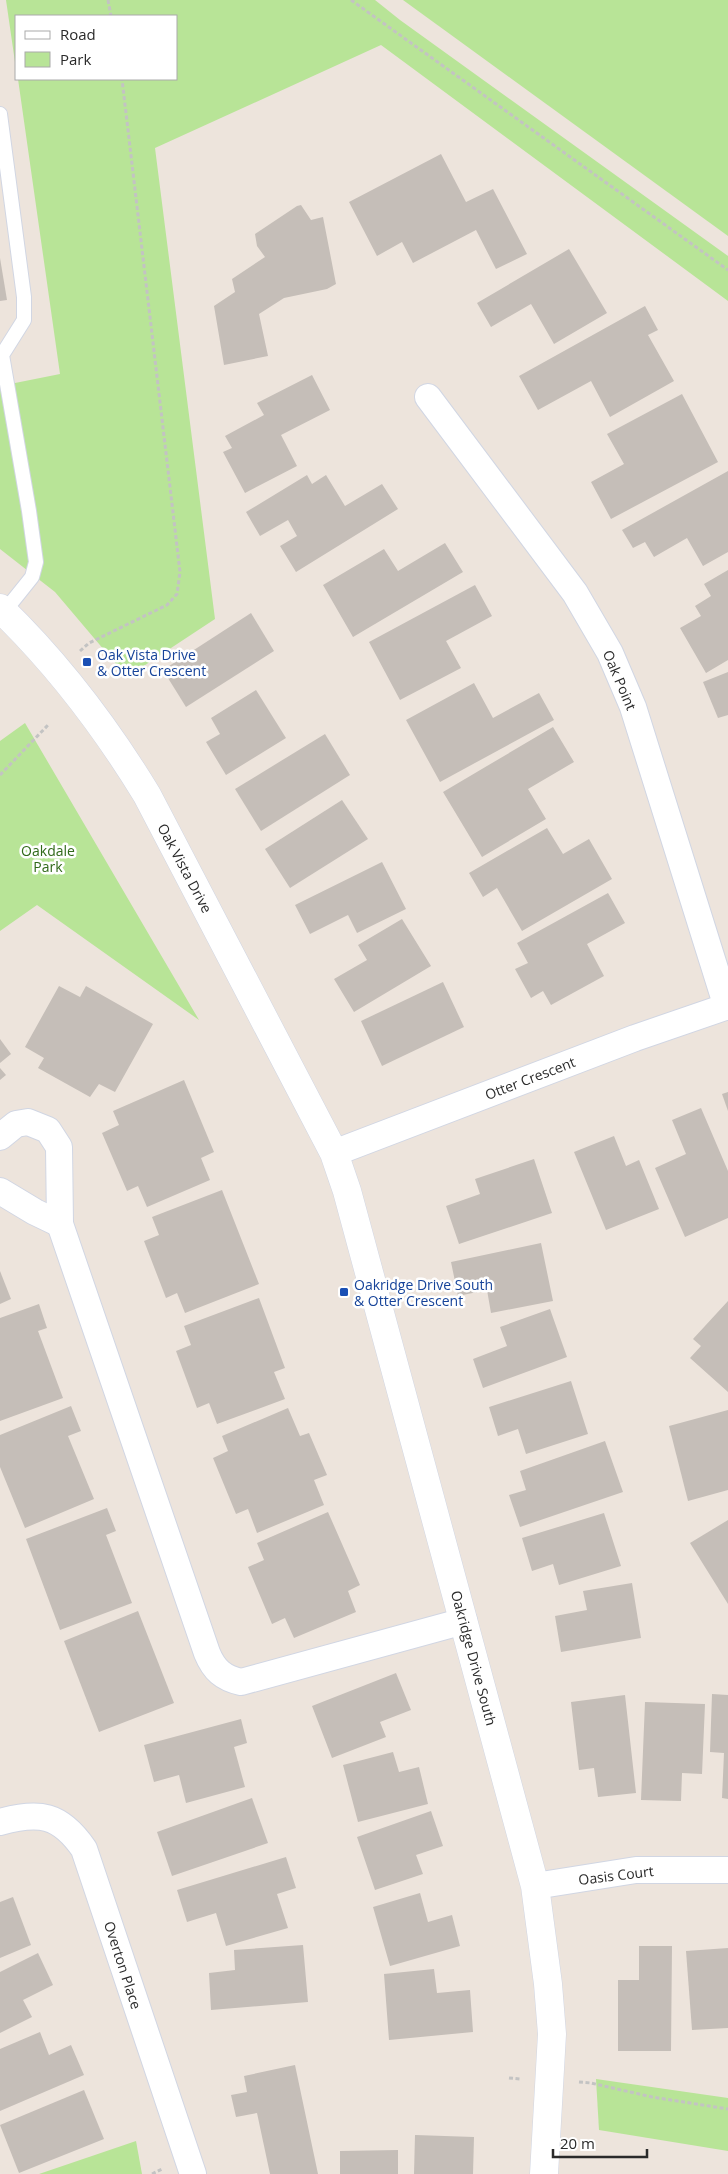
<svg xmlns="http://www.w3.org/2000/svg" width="728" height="2174" font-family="'Open Sans',sans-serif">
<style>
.green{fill:#b8e497}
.building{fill:#c5beb8}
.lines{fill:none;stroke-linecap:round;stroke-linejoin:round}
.lane-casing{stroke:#d1d6e3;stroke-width:16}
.street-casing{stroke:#d1d6e3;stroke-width:28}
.secondary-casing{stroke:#d1d6e3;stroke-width:29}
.path{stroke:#c3c3c3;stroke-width:3;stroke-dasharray:4 2.5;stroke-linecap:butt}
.lane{stroke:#fff;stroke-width:14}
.street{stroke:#fff;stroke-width:26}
.secondary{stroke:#fff;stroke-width:28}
.transit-dot{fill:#1a4fb4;stroke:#fff;stroke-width:2}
.labels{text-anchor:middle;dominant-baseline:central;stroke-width:5;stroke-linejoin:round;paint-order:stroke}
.transit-label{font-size:14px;fill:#164399;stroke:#fff;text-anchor:start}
.street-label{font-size:14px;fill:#2a2a2a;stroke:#fff}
.park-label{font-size:14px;fill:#306919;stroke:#fff}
</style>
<rect width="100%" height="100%" fill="#ede4dc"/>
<g class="green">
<path d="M 6,0 L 375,0 L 400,20 L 728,256 L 728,301 L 381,45 L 155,148 L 215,619 L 127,677 L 55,592 L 0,549 L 0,386 L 60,374 L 18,79 L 176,79 L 176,16 L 16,16 L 16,69 Z"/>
<path d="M 403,0 L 728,0 L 728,236 Z"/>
<path d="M 25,723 L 199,1020 L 37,905 L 0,931 L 0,741 Z"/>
<path d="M 596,2079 L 728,2098 L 728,2151 L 599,2130 Z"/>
<path d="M 136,2141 L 142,2174 L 39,2174 Z"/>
</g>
<g class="building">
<path d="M 441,154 L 466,202 L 493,189 L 527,254 L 496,269 L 476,230 L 413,263 L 402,242 L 377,256 L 349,202 Z"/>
<path d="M 301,205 L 311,220 L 323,217 L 336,284 L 327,289 L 284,298 L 259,314 L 268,356 L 224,365 L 214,306 L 235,292 L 232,279 L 265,257 L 257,246 L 255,234 L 297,206 Z"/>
<path d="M 569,249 L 607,313 L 554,344 L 531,304 L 491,327 L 477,303 Z"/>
<path d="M 0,258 L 7,300 L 0,301 Z"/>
<path d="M 645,306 L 658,330 L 648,335 L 674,381 L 610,417 L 591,381 L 538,410 L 519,376 Z"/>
<path d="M 312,375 L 330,410 L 281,435 L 297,466 L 245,493 L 223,452 L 232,448 L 225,436 L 264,415 L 257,403 Z"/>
<path d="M 682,394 L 718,462 L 611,519 L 591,482 L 624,464 L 607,434 Z"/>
<path d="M 728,471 L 728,552 L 703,566 L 687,538 L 654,557 L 645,542 L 633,548 L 622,530 Z"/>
<path d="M 307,475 L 312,484 L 326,475 L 345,506 L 382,484 L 398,509 L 296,572 L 280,546 L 297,536 L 288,520 L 260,536 L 246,512 Z"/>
<path d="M 445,543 L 463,572 L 353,637 L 323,585 L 384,549 L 398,571 Z"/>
<path d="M 728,570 L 728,660 L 706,673 L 680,628 L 701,616 L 695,606 L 711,596 L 704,584 Z"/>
<path d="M 475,585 L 492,616 L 446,641 L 461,668 L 400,700 L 369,642 Z"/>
<path d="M 251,613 L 274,651 L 186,707 L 163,670 Z"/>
<path d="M 728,672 L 728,715 L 718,718 L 703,682 Z"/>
<path d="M 474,683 L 493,718 L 539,693 L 554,720 L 440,782 L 406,720 Z"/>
<path d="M 256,690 L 286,738 L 226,775 L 206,742 L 220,734 L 211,718 Z"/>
<path d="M 553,727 L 574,762 L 528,789 L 546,819 L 482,857 L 443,792 Z"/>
<path d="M 325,734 L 350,775 L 261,831 L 235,789 Z"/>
<path d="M 342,800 L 368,839 L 290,888 L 265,849 Z"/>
<path d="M 547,828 L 563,854 L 589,839 L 612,879 L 522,931 L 497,888 L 483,897 L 469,873 Z"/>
<path d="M 382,862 L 406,909 L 357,933 L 348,915 L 310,934 L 295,905 Z"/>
<path d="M 608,893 L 625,923 L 587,944 L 604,976 L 551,1005 L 543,991 L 531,998 L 515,969 L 528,963 L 517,943 Z"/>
<path d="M 402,919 L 431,966 L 354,1012 L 334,979 L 367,960 L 358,945 Z"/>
<path d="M 443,982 L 464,1027 L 382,1066 L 361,1021 Z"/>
<path d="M 59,986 L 80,997 L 86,986 L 153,1024 L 115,1092 L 99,1084 L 90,1097 L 38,1068 L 44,1058 L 25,1047 Z"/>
<path d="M 0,1039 L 11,1054 L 0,1063 Z"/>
<path d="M 0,1068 L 6,1075 L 0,1080 Z"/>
<path d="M 184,1080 L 214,1152 L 201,1158 L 210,1180 L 147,1207 L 138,1186 L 127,1191 L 102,1133 L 119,1125 L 113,1111 Z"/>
<path d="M 728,1092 L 728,1111 L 722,1094 Z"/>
<path d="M 701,1108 L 728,1171 L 728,1218 L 685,1237 L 655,1168 L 686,1154 L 672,1120 Z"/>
<path d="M 614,1136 L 626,1166 L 639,1160 L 659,1209 L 606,1230 L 574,1152 Z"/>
<path d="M 534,1159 L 552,1213 L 459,1244 L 446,1206 L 480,1194 L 475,1179 Z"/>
<path d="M 222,1190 L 259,1284 L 185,1313 L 177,1293 L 166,1298 L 144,1241 L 159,1235 L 152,1217 Z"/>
<path d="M 541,1243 L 553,1301 L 491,1313 L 487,1290 L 458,1296 L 451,1262 Z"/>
<path d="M 0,1271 L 11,1299 L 0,1304 Z"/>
<path d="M 259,1298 L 285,1368 L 274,1372 L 285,1399 L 217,1424 L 209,1403 L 197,1408 L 176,1351 L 191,1345 L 184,1326 Z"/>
<path d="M 728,1301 L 728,1392 L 690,1358 L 701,1346 L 693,1339 Z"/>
<path d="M 39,1304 L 47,1328 L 38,1331 L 63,1398 L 0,1421 L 0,1318 Z"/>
<path d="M 550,1309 L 567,1357 L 483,1388 L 473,1359 L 507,1346 L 500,1327 Z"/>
<path d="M 571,1381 L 588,1434 L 526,1454 L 518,1429 L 498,1436 L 489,1407 Z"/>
<path d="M 71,1406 L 81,1431 L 68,1436 L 94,1499 L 25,1528 L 0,1467 L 0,1435 Z"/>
<path d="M 288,1408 L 300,1436 L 309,1433 L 327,1475 L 314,1480 L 324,1505 L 257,1533 L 248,1509 L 236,1514 L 213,1458 L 228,1451 L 222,1436 Z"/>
<path d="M 728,1410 L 728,1490 L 688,1501 L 669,1426 Z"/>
<path d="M 605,1441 L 623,1492 L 520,1527 L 509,1495 L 526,1490 L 520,1471 Z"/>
<path d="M 107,1508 L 116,1531 L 106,1535 L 132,1603 L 60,1630 L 26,1539 Z"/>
<path d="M 328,1512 L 360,1585 L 348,1591 L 356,1612 L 294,1638 L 285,1618 L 272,1624 L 248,1567 L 264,1560 L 257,1543 Z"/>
<path d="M 604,1513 L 621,1566 L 559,1585 L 553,1564 L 532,1571 L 522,1538 Z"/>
<path d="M 728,1520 L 728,1604 L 690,1543 Z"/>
<path d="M 632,1583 L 641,1638 L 561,1652 L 555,1616 L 587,1610 L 583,1591 Z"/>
<path d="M 138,1611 L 174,1703 L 99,1732 L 64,1641 Z"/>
<path d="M 396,1673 L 411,1710 L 380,1722 L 386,1737 L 332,1758 L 312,1706 Z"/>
<path d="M 712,1694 L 728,1695 L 728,1799 L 722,1798 L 724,1753 L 710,1752 Z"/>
<path d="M 625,1695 L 636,1793 L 598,1797 L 594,1768 L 579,1770 L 571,1702 Z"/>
<path d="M 645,1702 L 705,1704 L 702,1774 L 682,1773 L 681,1801 L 641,1800 Z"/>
<path d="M 241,1719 L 247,1743 L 234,1747 L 245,1787 L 186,1803 L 179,1775 L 154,1782 L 144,1745 Z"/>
<path d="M 393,1752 L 399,1772 L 419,1767 L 428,1804 L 358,1822 L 343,1765 Z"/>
<path d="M 252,1798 L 268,1843 L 172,1876 L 157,1832 Z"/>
<path d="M 431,1811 L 443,1846 L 416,1855 L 423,1874 L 375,1890 L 357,1837 Z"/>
<path d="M 286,1857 L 296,1888 L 277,1894 L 288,1928 L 226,1946 L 216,1913 L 187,1922 L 177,1890 Z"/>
<path d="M 420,1893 L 428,1922 L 452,1915 L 460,1946 L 390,1966 L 373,1907 Z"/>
<path d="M 13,1897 L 31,1945 L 0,1958 L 0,1902 Z"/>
<path d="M 303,1945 L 308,2002 L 211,2010 L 209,1973 L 235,1970 L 234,1950 Z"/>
<path d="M 639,1946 L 672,1946 L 671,2051 L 618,2051 L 618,1980 L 639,1980 Z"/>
<path d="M 728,1948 L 728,2028 L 692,2030 L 686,1951 Z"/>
<path d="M 38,1953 L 53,1985 L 23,2000 L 32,2017 L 0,2033 L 0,1972 Z"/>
<path d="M 434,1969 L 437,1993 L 470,1990 L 473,2032 L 389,2040 L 384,1974 Z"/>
<path d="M 40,2032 L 49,2055 L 71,2045 L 84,2075 L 0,2111 L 0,2049 Z"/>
<path d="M 295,2065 L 318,2174 L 270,2174 L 257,2113 L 236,2117 L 231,2095 L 247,2092 L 244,2076 Z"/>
<path d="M 84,2090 L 104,2139 L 19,2173 L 0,2125 Z"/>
<path d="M 415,2135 L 474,2137 L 473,2174 L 414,2174 Z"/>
<path d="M 398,2150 L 398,2174 L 340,2174 L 340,2151 Z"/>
</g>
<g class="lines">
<g class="lane-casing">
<path id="lane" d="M 0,114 L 24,297 L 24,320 L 2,355 L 29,511 L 36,562 L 32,577 L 4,612"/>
</g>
<g class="street-casing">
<g id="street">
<path d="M 428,397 L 575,593 L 610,653 L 633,707 L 727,1007"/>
<path d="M 0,1137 L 16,1124 L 28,1122 L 48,1130 L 59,1147 L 60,1224 L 207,1653 C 214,1670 223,1678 241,1682 L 464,1621"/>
<path d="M 334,1153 L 635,1038 L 728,1006"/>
<path d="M 0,1191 L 35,1212 L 60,1224"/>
<path d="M 0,1822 C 39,1811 60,1814 84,1849 L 193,2174"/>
<path d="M 535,1886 L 636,1870 L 728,1870"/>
</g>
</g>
<g class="secondary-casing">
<path id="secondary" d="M 0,608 C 58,664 105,726 147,795 L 334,1153 L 347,1191 L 535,1886 L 548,1984 L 552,2034 L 544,2174"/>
</g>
<g class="path">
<path d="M 108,0 L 111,16"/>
<path d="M 351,0 L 728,270"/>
<path d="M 80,651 L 89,643 L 167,605 L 177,594 L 180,572 L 122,79"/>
<path d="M 0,775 L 49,724"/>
<path d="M 509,2078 L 520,2079"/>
<path d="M 579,2082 L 591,2083 L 652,2097 L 728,2109"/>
<path d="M 152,2174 L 162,2169"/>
</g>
<use href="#lane" class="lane"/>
<use href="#street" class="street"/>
<use href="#secondary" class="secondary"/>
</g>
<g class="transit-dot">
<rect x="82" y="657" width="10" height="10" rx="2.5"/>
<rect x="339" y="1287" width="10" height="10" rx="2.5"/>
</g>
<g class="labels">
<g class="transit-label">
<text x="97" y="654">Oak Vista Drive<tspan x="97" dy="16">&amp; Otter Crescent</tspan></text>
<text x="354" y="1284">Oakridge Drive South<tspan x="354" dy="16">&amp; Otter Crescent</tspan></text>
</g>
<g class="street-label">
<text transform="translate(620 680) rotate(67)">Oak Point</text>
<text transform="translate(185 868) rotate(62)">Oak Vista Drive</text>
<text transform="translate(530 1078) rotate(-21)">Otter Crescent</text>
<text transform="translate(474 1658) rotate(75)">Oakridge Drive South</text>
<text transform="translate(616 1875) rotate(-7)">Oasis Court</text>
<text transform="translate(123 1965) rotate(72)">Overton Place</text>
</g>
<g class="park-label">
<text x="48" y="850">Oakdale<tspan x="48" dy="16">Park</tspan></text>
</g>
</g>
<rect x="15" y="15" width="162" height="65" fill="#ffffff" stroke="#aaaaaa"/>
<rect x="25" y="31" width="25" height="8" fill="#ffffff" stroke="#aaaaaa"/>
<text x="60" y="40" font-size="15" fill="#2a2a2a">Road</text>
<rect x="25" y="52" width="25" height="15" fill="#b8e497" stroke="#aaaaaa"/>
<text x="60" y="65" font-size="15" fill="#2a2a2a">Park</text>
<path d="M553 2149v8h94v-8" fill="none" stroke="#2a2a2a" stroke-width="2.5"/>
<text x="560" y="2149" font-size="15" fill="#2a2a2a" stroke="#ffffff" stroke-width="4" paint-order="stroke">20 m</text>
</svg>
